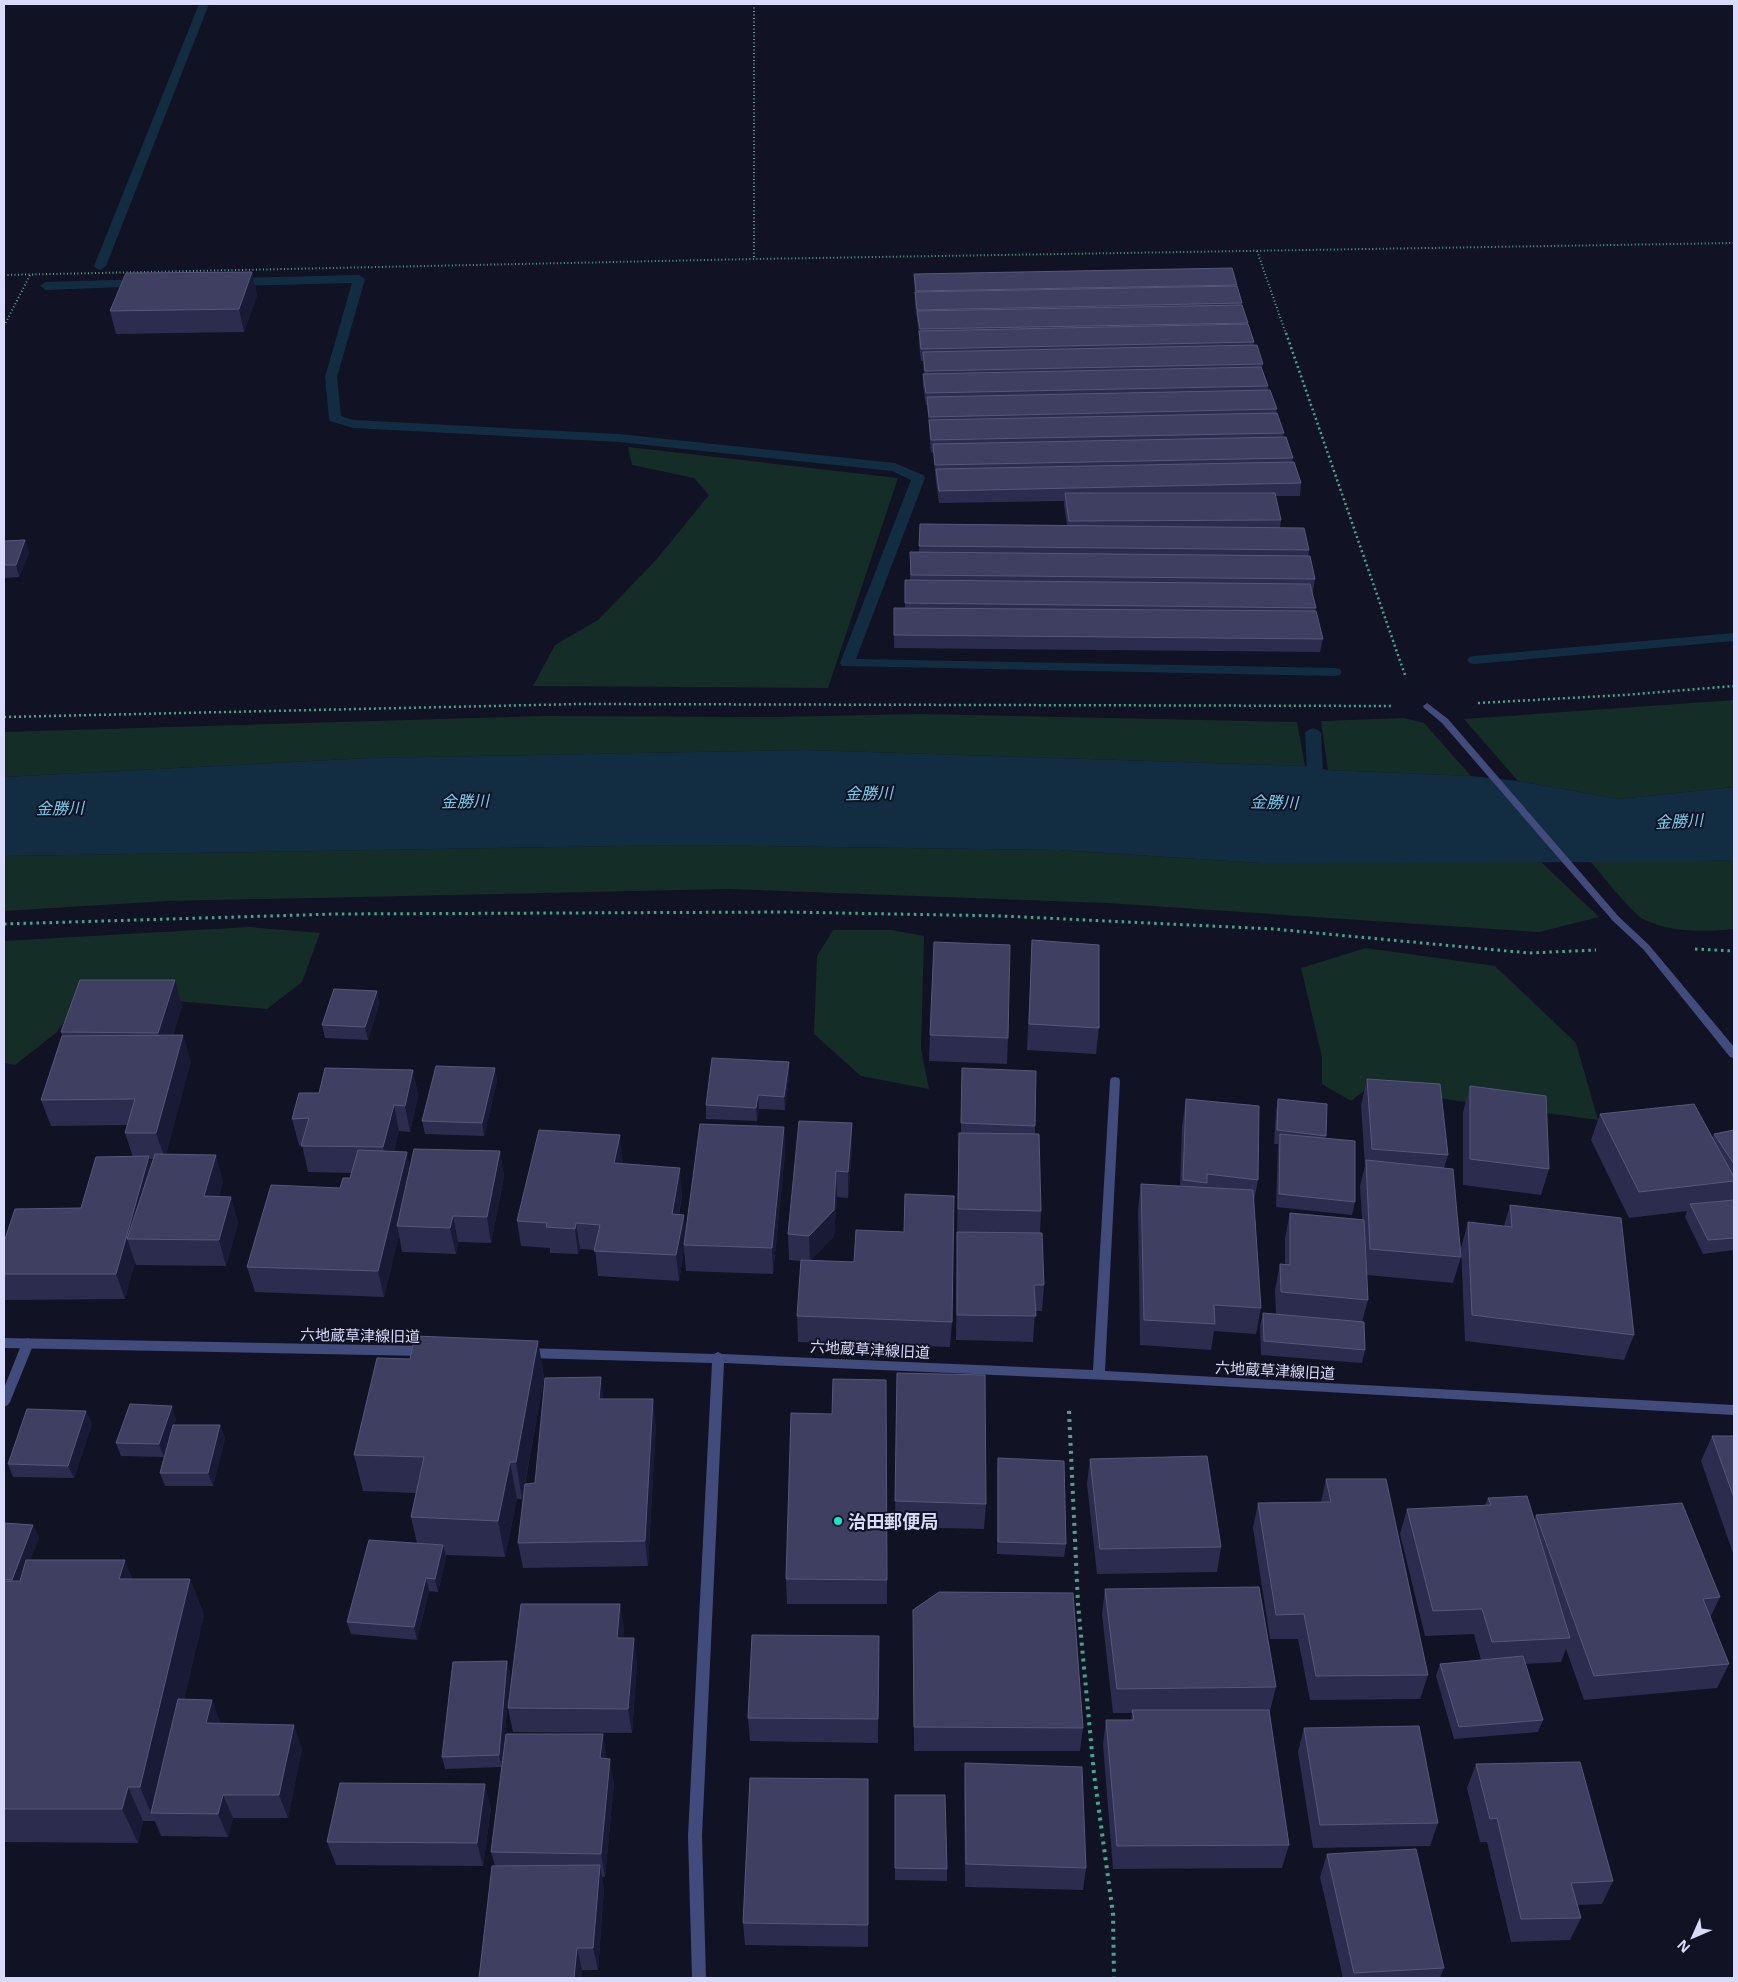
<svg xmlns="http://www.w3.org/2000/svg" width="1738" height="1982" font-family="'Open Sans','Noto Sans JP',sans-serif">
<style>
.green{fill:#152d27}
.water{fill:#122d42}
.lines{fill:none;stroke-linecap:round;stroke-linejoin:round}
.stream{fill:#122d42;fill-rule:evenodd}
.path-far3{stroke:#3daa8c;stroke-width:2;stroke-dasharray:1 2.5;stroke-linecap:butt}
.path-far2{stroke:#3daa8c;stroke-width:2.5;stroke-dasharray:2 3;stroke-linecap:butt}
.path-far1{stroke:#3daa8c;stroke-width:3;stroke-dasharray:2.5 4;stroke-linecap:butt}
.path{stroke:#3daa8c;stroke-width:4;stroke-dasharray:3 5;stroke-linecap:butt}
.lane{fill:#414c7d;fill-rule:evenodd}
.street{fill:#414c7d;fill-rule:evenodd}
.wall{fill:#2c2c4f;fill-rule:evenodd}
.shaded-wall{fill:#191a36}
.building{fill:#3e3f61;stroke:#56577a}
.poi-dot{fill:#1ae5cf;stroke:#111223;stroke-width:2}
.labels{text-anchor:middle;dominant-baseline:central;stroke-width:4;stroke-linejoin:round;paint-order:stroke}
.street-label{font-size:15px;fill:#d8dbfb;stroke:#111223}
.water-label{font-size:16px;font-style:italic;fill:#71cfef;stroke:#111223}
.near-poi-label{font-size:18px;font-weight:bold;fill:#d8dbfb;stroke:#111223;text-anchor:start}
</style>
<rect width="100%" height="100%" fill="#111223"/>
<g class="green">
<path d="M 628,447 L 898,478 L 828,688 L 533,686 L 555,645 L 598,620 L 656,560 L 709,495 L 694,478 L 632,465 Z"/>
<path d="M 1734,700 L 1734,787 L 1619,799 L 1518,781 L 1464,719 Z"/>
<path d="M 920,714 L 1297,722 L 1305,766 L 805,750 L 370,758 L 4,777 L 4,732 L 544,716 L 774,717 Z"/>
<path d="M 1404,718 L 1424,723 L 1471,776 L 1328,770 L 1321,721 Z"/>
<path d="M 685,845 L 1059,850 L 1260,863 L 1540,861 L 1599,917 L 1539,932 L 1107,903 L 727,889 L 167,901 L 4,911 L 4,856 Z"/>
<path d="M 1734,860 L 1734,929 C 1704,932 1671,933 1643,919 C 1633,914 1600,873 1591,862 Z"/>
<path d="M 249,927 L 320,933 L 302,982 L 267,1009 L 84,993 L 57,1032 L 15,1065 L 4,1063 L 4,941 Z"/>
<path d="M 833,930 L 892,930 L 924,936 L 921,1049 L 929,1089 L 861,1076 L 814,1034 L 817,956 Z"/>
<path d="M 1366,948 L 1495,966 L 1576,1043 L 1598,1120 L 1444,1099 L 1378,1080 L 1351,1101 L 1322,1084 L 1322,1057 L 1301,968 Z"/>
</g>
<path class="water" d="M 805,750 L 1305,766 L 1328,770 L 1471,776 L 1518,781 L 1619,799 L 1734,787 L 1734,860 L 1671,862 L 1260,863 L 1059,850 L 685,845 L 4,856 L 4,777 L 370,758 Z"/>
<g class="lines">
<g class="stream">
<path d="M 199,4 L 209,4 L 106,266 L 100,270 L 96,268 L 94,266 Z"/>
<path d="M 359,275 L 365,279 L 337,377 L 341,416 L 354,420 L 619,434 L 895,463 L 923,475 L 925,478 L 856,659 L 1335,668 L 1340,669 L 1342,672 L 1340,675 L 1335,676 L 842,666 L 840,663 L 911,480 L 892,471 L 619,442 L 353,428 L 330,421 L 329,418 L 325,377 L 352,283 L 230,286 L 224,282 L 230,278 Z"/>
<path d="M 144,279 L 150,283 L 148,286 L 46,290 L 40,286 L 46,282 Z"/>
<path d="M 1734,633 L 1734,641 L 1474,664 L 1469,663 L 1467,660 L 1469,657 L 1474,656 Z"/>
<path d="M 1313,728 L 1318,730 L 1321,733 L 1324,790 L 1322,794 L 1310,794 L 1308,790 L 1305,733 L 1308,730 Z"/>
</g>
<g class="path-far3">
<path d="M 754,4 L 754,259"/>
<path d="M 1257,251 L 1286,334"/>
<path d="M 4,275 L 754,259 L 1734,243"/>
<path d="M 4,326 L 30,275"/>
</g>
<g class="path-far2">
<path d="M 1286,333 L 1406,678"/>
<path d="M 1478,703 L 1624,695 L 1734,686"/>
<path d="M 4,717 L 579,704 L 1392,706"/>
</g>
<g class="path-far1">
<path d="M 4,924 L 335,914 L 787,912 L 1002,916 L 1274,929 L 1529,953 L 1596,950"/>
<path d="M 1695,949 L 1734,951"/>
</g>
<path class="path" d="M 1069,1411 L 1078,1604 L 1094,1774 L 1113,1914 L 1114,1978"/>
<g class="lane">
<path d="M 1616,916 L 1619,917 L 1649,945 L 1734,1047 L 1734,1058 L 1730,1057 L 1643,949 L 1613,921 L 1611,919 Z"/>
<path d="M 28,1338 L 32,1340 L 34,1343 L 10,1402 L 8,1405 L 4,1407 L 4,1388 L 22,1343 L 24,1340 Z"/>
</g>
<g class="street">
<path d="M 1427,703 L 1448,719 L 1619,917 L 1621,919 L 1619,921 L 1613,921 L 1442,723 L 1424,708 L 1423,706 Z"/>
<path d="M 1115,1077 L 1119,1078 L 1120,1081 L 1105,1371 L 1734,1405 L 1734,1415 L 1131,1381 L 724,1363 L 702,1836 L 706,1978 L 692,1978 L 688,1836 L 712,1363 L 527,1358 L 523,1356 L 521,1353 L 523,1350 L 527,1348 L 714,1354 L 718,1352 L 722,1354 L 1093,1370 L 1110,1081 L 1111,1078 Z"/>
<path d="M 4,1338 L 425,1346 L 429,1348 L 431,1351 L 429,1354 L 425,1356 L 4,1348 Z"/>
</g>
</g>
<g class="wall">
<path d="M 252,272 L 257,295 L 244,332 L 116,334 L 110,311 Z"/>
<path d="M 914,274 L 1237,285 L 1237,287 L 1242,303 L 1242,305 L 1254,342 L 1253,345 L 1263,364 L 1262,368 L 1268,386 L 1268,390 L 1277,409 L 1276,413 L 1284,433 L 1283,437 L 1293,458 L 1292,462 L 1301,483 L 1300,496 L 1275,496 L 1281,520 L 1280,528 L 1309,550 L 1308,556 L 1315,579 L 1313,592 L 1312,592 L 1316,608 L 1315,611 L 1323,639 L 1320,652 L 894,648 L 894,608 L 905,608 L 905,580 L 910,580 L 910,552 L 919,552 L 920,524 L 1067,525 L 1064,505 L 1064,501 L 939,503 L 936,482 L 933,452 L 931,453 L 927,405 L 926,405 L 923,386 L 923,374 L 924,374 L 923,361 L 921,361 L 919,343 L 919,336 L 915,304 Z"/>
<path d="M 25,540 L 29,553 L 19,577 L 4,578 L 4,541 Z"/>
<path d="M 1032,940 L 1099,1028 L 1096,1054 L 1027,1050 Z"/>
<path d="M 377,991 L 379,1004 L 368,1040 L 325,1038 L 322,1025 Z"/>
<path d="M 182,1006 L 173,1035 L 191,1061 L 166,1154 L 223,1181 L 219,1196 L 231,1197 L 238,1223 L 226,1266 L 136,1265 L 135,1262 L 125,1299 L 4,1300 L 4,1242 L 81,1208 L 133,1157 L 125,1133 L 127,1125 L 51,1126 L 41,1100 L 62,1036 L 61,1032 ZM 150,1159 L 154,1159 L 152,1165 Z"/>
<path d="M 930,1035 L 1008,1038 L 1007,1064 L 929,1061 Z"/>
<path d="M 789,1062 L 789,1075 L 785,1110 L 759,1109 L 757,1121 L 706,1119 L 706,1105 Z"/>
<path d="M 495,1068 L 497,1081 L 484,1136 L 425,1134 L 422,1121 Z"/>
<path d="M 962,1068 L 1035,1126 L 1035,1134 L 1041,1211 L 1040,1233 L 1044,1285 L 1042,1311 L 1035,1311 L 1033,1342 L 956,1340 L 958,1159 L 959,1133 L 961,1133 Z"/>
<path d="M 413,1070 L 418,1096 L 410,1132 L 399,1131 L 394,1151 L 410,1167 L 500,1151 L 504,1177 L 491,1243 L 458,1242 L 456,1254 L 402,1252 L 399,1235 L 384,1297 L 255,1292 L 247,1267 L 340,1188 L 350,1178 L 352,1173 L 308,1172 L 302,1145 L 299,1145 L 292,1119 L 319,1093 Z"/>
<path d="M 1367,1079 L 1448,1155 L 1444,1168 L 1461,1257 L 1453,1283 L 1367,1275 L 1368,1300 L 1362,1322 L 1365,1350 L 1362,1363 L 1261,1355 L 1260,1326 L 1263,1313 L 1276,1314 L 1275,1290 L 1280,1264 L 1285,1265 L 1285,1238 L 1290,1213 L 1362,1219 L 1360,1186 L 1365,1166 L 1361,1105 Z"/>
<path d="M 1470,1086 L 1549,1169 L 1541,1195 L 1463,1185 L 1463,1112 Z"/>
<path d="M 1186,1099 L 1258,1180 L 1254,1201 L 1261,1308 L 1256,1334 L 1214,1331 L 1211,1350 L 1140,1345 L 1138,1210 L 1141,1184 L 1180,1186 L 1182,1126 Z"/>
<path d="M 1278,1099 L 1326,1136 L 1325,1138 L 1355,1202 L 1352,1215 L 1276,1207 L 1278,1144 L 1274,1144 L 1276,1112 Z"/>
<path d="M 1600,1114 L 1712,1138 L 1714,1134 L 1734,1130 L 1734,1250 L 1703,1254 L 1685,1217 L 1687,1211 L 1629,1218 L 1591,1140 Z"/>
<path d="M 852,1123 L 852,1149 L 848,1198 L 837,1197 L 834,1236 L 811,1260 L 952,1322 L 950,1347 L 798,1342 L 797,1316 L 801,1261 L 789,1260 L 788,1234 Z"/>
<path d="M 784,1127 L 785,1153 L 773,1274 L 686,1271 L 684,1249 L 679,1281 L 598,1276 L 595,1250 L 580,1249 L 578,1254 L 550,1253 L 550,1248 L 521,1246 L 517,1221 L 623,1161 L 622,1164 L 682,1194 L 679,1215 L 685,1235 Z"/>
<path d="M 1510,1205 L 1634,1335 L 1624,1360 L 1465,1341 L 1461,1248 L 1468,1222 L 1504,1226 Z"/>
<path d="M 538,1341 L 544,1378 L 525,1484 L 535,1483 L 604,1399 L 656,1424 L 648,1566 L 523,1568 L 518,1543 L 524,1490 L 522,1499 L 517,1499 L 505,1557 L 446,1555 L 446,1557 L 438,1592 L 429,1591 L 417,1640 L 351,1634 L 347,1622 L 417,1543 L 411,1517 L 416,1493 L 363,1491 L 354,1455 L 410,1359 Z"/>
<path d="M 897,1373 L 986,1504 L 984,1529 L 895,1527 Z"/>
<path d="M 86,1411 L 92,1424 L 74,1478 L 13,1477 L 8,1464 Z"/>
<path d="M 176,1419 L 174,1425 L 220,1425 L 225,1438 L 213,1486 L 165,1486 L 160,1473 L 164,1457 L 121,1456 L 116,1443 Z"/>
<path d="M 1712,1436 L 1734,1436 L 1734,1556 L 1701,1461 Z"/>
<path d="M 998,1458 L 1066,1544 L 1064,1557 L 997,1554 L 997,1471 Z"/>
<path d="M 1090,1459 L 1221,1547 L 1217,1572 L 1097,1574 L 1087,1484 Z"/>
<path d="M 1326,1479 L 1428,1675 L 1420,1699 L 1310,1700 L 1298,1639 L 1270,1639 L 1253,1528 L 1258,1503 L 1321,1502 Z"/>
<path d="M 1488,1498 L 1534,1521 L 1536,1515 L 1720,1597 L 1710,1618 L 1729,1664 L 1717,1688 L 1584,1700 L 1566,1649 L 1561,1662 L 1525,1664 L 1543,1720 L 1538,1732 L 1454,1739 L 1436,1676 L 1440,1664 L 1481,1660 L 1474,1634 L 1425,1636 L 1400,1534 L 1407,1509 L 1485,1505 Z"/>
<path d="M 4,1523 L 33,1525 L 39,1538 L 30,1560 L 132,1579 L 190,1579 L 204,1615 L 184,1699 L 221,1723 L 302,1748 L 288,1818 L 233,1818 L 228,1837 L 161,1836 L 155,1821 L 143,1821 L 138,1843 L 4,1842 Z"/>
<path d="M 786,1579 L 887,1580 L 887,1604 L 787,1604 Z"/>
<path d="M 1105,1589 L 1276,1687 L 1270,1711 L 1269,1711 L 1289,1845 L 1282,1868 L 1113,1869 L 1103,1744 L 1106,1720 L 1131,1720 L 1132,1713 L 1113,1713 L 1102,1614 Z"/>
<path d="M 913,1610 L 1083,1728 L 1080,1751 L 914,1751 L 913,1635 Z"/>
<path d="M 624,1628 L 623,1638 L 637,1663 L 632,1733 L 513,1732 L 508,1708 Z"/>
<path d="M 879,1636 L 878,1743 L 750,1741 L 748,1718 Z"/>
<path d="M 507,1661 L 510,1674 L 502,1767 L 445,1769 L 442,1757 Z"/>
<path d="M 1304,1728 L 1438,1823 L 1430,1846 L 1313,1848 L 1298,1752 Z"/>
<path d="M 607,1759 L 614,1783 L 605,1877 L 602,1877 L 604,1888 L 598,1970 L 582,1970 L 581,1978 L 479,1978 L 495,1866 L 491,1852 Z"/>
<path d="M 965,1763 L 1086,1868 L 1083,1890 L 965,1887 L 964,1787 Z"/>
<path d="M 1476,1764 L 1613,1881 L 1602,1904 L 1578,1905 L 1581,1918 L 1570,1940 L 1511,1942 L 1487,1842 L 1480,1842 L 1467,1788 Z"/>
<path d="M 868,1779 L 868,1947 L 745,1945 L 743,1923 Z"/>
<path d="M 895,1795 L 947,1869 L 947,1881 L 895,1880 Z"/>
<path d="M 491,1808 L 483,1866 L 336,1865 L 327,1842 Z"/>
<path d="M 1327,1854 L 1444,1968 L 1440,1978 L 1343,1978 L 1320,1877 Z"/>
</g>
<g class="shaded-wall">
<path d="M 252,272 L 257,295 L 244,332 L 239,309 Z"/>
<path d="M 25,540 L 29,553 L 19,577 L 16,565 Z"/>
<path d="M 175,980 L 182,1006 L 166,1059 L 158,1033 Z"/>
<path d="M 377,991 L 379,1004 L 368,1040 L 365,1027 Z"/>
<path d="M 183,1035 L 191,1061 L 165,1159 L 156,1133 Z"/>
<path d="M 789,1062 L 789,1075 L 785,1110 L 784,1097 Z"/>
<path d="M 495,1068 L 497,1081 L 484,1136 L 482,1123 Z"/>
<path d="M 413,1070 L 418,1096 L 410,1132 L 405,1106 Z"/>
<path d="M 758,1095 L 759,1109 L 757,1121 L 756,1108 Z"/>
<path d="M 394,1105 L 399,1131 L 389,1173 L 383,1147 Z"/>
<path d="M 852,1123 L 852,1149 L 848,1198 L 848,1172 Z"/>
<path d="M 784,1127 L 785,1153 L 773,1274 L 772,1248 Z"/>
<path d="M 620,1135 L 623,1161 L 617,1189 L 614,1163 Z"/>
<path d="M 500,1151 L 504,1177 L 491,1243 L 487,1217 Z"/>
<path d="M 407,1152 L 412,1178 L 397,1226 L 399,1235 L 384,1297 L 378,1271 Z"/>
<path d="M 216,1155 L 223,1181 L 212,1222 L 204,1196 Z"/>
<path d="M 149,1156 L 157,1182 L 127,1239 L 135,1262 L 125,1299 L 116,1274 Z"/>
<path d="M 680,1168 L 682,1194 L 674,1240 L 672,1214 Z"/>
<path d="M 836,1171 L 837,1197 L 834,1236 L 810,1261 L 809,1236 Z"/>
<path d="M 231,1197 L 238,1223 L 226,1266 L 219,1240 Z"/>
<path d="M 684,1215 L 686,1241 L 684,1245 L 684,1249 L 679,1281 L 676,1255 Z"/>
<path d="M 453,1216 L 458,1242 L 456,1254 L 450,1228 Z"/>
<path d="M 576,1223 L 580,1249 L 578,1254 L 575,1229 Z"/>
<path d="M 538,1341 L 544,1378 L 522,1499 L 516,1462 Z"/>
<path d="M 601,1377 L 604,1403 L 599,1399 Z"/>
<path d="M 653,1399 L 656,1424 L 648,1566 L 645,1541 Z"/>
<path d="M 172,1406 L 176,1419 L 164,1457 L 159,1444 Z"/>
<path d="M 86,1411 L 92,1424 L 74,1478 L 68,1466 Z"/>
<path d="M 220,1425 L 225,1438 L 213,1486 L 208,1473 Z"/>
<path d="M 510,1462 L 517,1499 L 505,1557 L 498,1521 Z"/>
<path d="M 33,1525 L 39,1538 L 18,1593 L 12,1580 Z"/>
<path d="M 443,1545 L 446,1557 L 438,1592 L 435,1579 Z"/>
<path d="M 125,1560 L 139,1596 L 119,1579 Z"/>
<path d="M 426,1578 L 429,1591 L 417,1640 L 414,1627 Z"/>
<path d="M 190,1579 L 204,1615 L 157,1813 L 151,1813 L 140,1787 Z"/>
<path d="M 620,1604 L 624,1628 L 621,1662 L 617,1638 Z"/>
<path d="M 634,1638 L 637,1663 L 632,1733 L 628,1709 Z"/>
<path d="M 507,1661 L 510,1674 L 502,1767 L 499,1755 Z"/>
<path d="M 212,1700 L 221,1724 L 206,1723 Z"/>
<path d="M 294,1725 L 302,1748 L 288,1818 L 279,1795 Z"/>
<path d="M 603,1734 L 607,1758 L 604,1782 L 600,1758 Z"/>
<path d="M 610,1759 L 614,1783 L 605,1877 L 601,1854 Z"/>
<path d="M 485,1784 L 491,1808 L 483,1866 L 477,1843 Z"/>
<path d="M 128,1787 L 143,1821 L 138,1843 L 122,1809 Z"/>
<path d="M 223,1795 L 233,1818 L 228,1837 L 218,1814 Z"/>
<path d="M 600,1865 L 604,1888 L 598,1970 L 593,1948 Z"/>
<path d="M 577,1948 L 582,1970 L 581,1978 L 574,1978 Z"/>
</g>
<g class="building">
<path d="M 1232,268 L 1237,285 L 916,291 L 914,274 Z"/>
<path d="M 252,272 L 239,309 L 110,311 L 126,273 Z"/>
<path d="M 1237,286 L 1242,303 L 917,310 L 915,292 Z"/>
<path d="M 1242,305 L 1248,323 L 920,329 L 917,311 Z"/>
<path d="M 1248,324 L 1254,342 L 921,349 L 919,331 Z"/>
<path d="M 1257,345 L 1263,364 L 925,371 L 923,352 Z"/>
<path d="M 1261,367 L 1268,386 L 926,393 L 923,374 Z"/>
<path d="M 1270,390 L 1277,409 L 929,417 L 927,397 Z"/>
<path d="M 1277,413 L 1284,433 L 931,440 L 929,420 Z"/>
<path d="M 1286,437 L 1293,458 L 935,465 L 933,444 Z"/>
<path d="M 1294,462 L 1301,483 L 939,491 L 936,469 Z"/>
<path d="M 1065,493 L 1275,493 L 1281,520 L 1069,521 Z"/>
<path d="M 920,524 L 1304,528 L 1309,550 L 919,546 Z"/>
<path d="M 25,540 L 16,565 L 4,565 L 4,541 Z"/>
<path d="M 910,552 L 1310,556 L 1315,579 L 911,575 Z"/>
<path d="M 905,580 L 1310,584 L 1316,608 L 905,603 Z"/>
<path d="M 894,608 L 1316,611 L 1323,639 L 894,635 Z"/>
<path d="M 1032,940 L 1099,945 L 1099,1028 L 1029,1024 Z"/>
<path d="M 934,942 L 1010,945 L 1008,1038 L 930,1035 Z"/>
<path d="M 80,980 L 175,980 L 158,1033 L 61,1032 Z"/>
<path d="M 334,989 L 377,991 L 365,1027 L 322,1025 Z"/>
<path d="M 183,1035 L 156,1133 L 125,1133 L 135,1099 L 41,1100 L 62,1036 Z"/>
<path d="M 712,1058 L 789,1062 L 784,1097 L 758,1095 L 756,1108 L 706,1105 Z"/>
<path d="M 436,1066 L 495,1068 L 482,1123 L 422,1121 Z"/>
<path d="M 325,1068 L 413,1070 L 405,1106 L 394,1105 L 383,1147 L 301,1146 L 309,1118 L 292,1119 L 299,1093 L 319,1093 Z"/>
<path d="M 962,1068 L 1036,1071 L 1035,1126 L 961,1123 Z"/>
<path d="M 1367,1079 L 1440,1084 L 1448,1155 L 1372,1149 Z"/>
<path d="M 1470,1086 L 1546,1096 L 1549,1169 L 1470,1159 Z"/>
<path d="M 1186,1099 L 1259,1106 L 1258,1180 L 1207,1174 L 1207,1183 L 1183,1180 Z"/>
<path d="M 1278,1099 L 1327,1104 L 1326,1136 L 1277,1130 Z"/>
<path d="M 1694,1104 L 1734,1177 L 1734,1181 L 1639,1192 L 1600,1114 Z"/>
<path d="M 799,1121 L 852,1123 L 848,1172 L 836,1171 L 834,1210 L 809,1236 L 788,1234 Z"/>
<path d="M 700,1124 L 784,1127 L 772,1248 L 684,1245 Z"/>
<path d="M 539,1130 L 620,1135 L 614,1163 L 680,1168 L 672,1214 L 684,1215 L 676,1255 L 594,1251 L 600,1225 L 576,1223 L 575,1229 L 546,1227 L 547,1223 L 517,1221 Z"/>
<path d="M 1734,1130 L 1734,1164 L 1714,1134 Z"/>
<path d="M 959,1133 L 1039,1134 L 1041,1211 L 958,1209 Z"/>
<path d="M 1280,1134 L 1355,1141 L 1355,1202 L 1279,1194 Z"/>
<path d="M 414,1149 L 500,1151 L 487,1217 L 453,1216 L 450,1228 L 397,1226 Z"/>
<path d="M 358,1150 L 407,1152 L 378,1271 L 247,1267 L 271,1185 L 340,1188 L 343,1178 L 350,1178 Z"/>
<path d="M 155,1154 L 216,1155 L 204,1196 L 231,1197 L 219,1240 L 127,1239 Z"/>
<path d="M 149,1156 L 116,1274 L 4,1274 L 4,1242 L 15,1209 L 81,1208 L 96,1157 Z"/>
<path d="M 1366,1160 L 1453,1169 L 1461,1257 L 1370,1249 Z"/>
<path d="M 1141,1184 L 1253,1190 L 1261,1308 L 1214,1305 L 1215,1324 L 1144,1320 Z"/>
<path d="M 905,1194 L 954,1196 L 952,1322 L 797,1316 L 801,1260 L 854,1262 L 856,1230 L 904,1232 Z"/>
<path d="M 1734,1200 L 1734,1238 L 1708,1240 L 1690,1204 Z"/>
<path d="M 1510,1205 L 1621,1218 L 1634,1335 L 1472,1315 L 1468,1222 L 1512,1227 Z"/>
<path d="M 1290,1213 L 1364,1220 L 1368,1300 L 1281,1292 L 1280,1264 L 1290,1265 Z"/>
<path d="M 957,1232 L 1042,1233 L 1044,1285 L 1034,1285 L 1036,1316 L 957,1315 Z"/>
<path d="M 1263,1313 L 1364,1322 L 1365,1350 L 1264,1341 Z"/>
<path d="M 415,1336 L 538,1341 L 516,1462 L 510,1462 L 498,1521 L 411,1517 L 424,1457 L 354,1455 L 377,1358 L 410,1359 Z"/>
<path d="M 897,1373 L 985,1375 L 986,1504 L 895,1501 Z"/>
<path d="M 601,1377 L 599,1399 L 653,1399 L 645,1541 L 518,1543 L 525,1484 L 535,1483 L 545,1378 Z"/>
<path d="M 833,1379 L 886,1380 L 887,1580 L 786,1579 L 791,1413 L 832,1414 Z"/>
<path d="M 130,1404 L 172,1406 L 159,1444 L 116,1443 Z"/>
<path d="M 27,1409 L 86,1411 L 68,1466 L 8,1464 Z"/>
<path d="M 173,1425 L 220,1425 L 208,1473 L 160,1473 Z"/>
<path d="M 1712,1436 L 1734,1436 L 1734,1498 Z"/>
<path d="M 1207,1456 L 1221,1547 L 1100,1549 L 1090,1459 Z"/>
<path d="M 998,1458 L 1064,1461 L 1066,1544 L 998,1542 Z"/>
<path d="M 1326,1479 L 1386,1479 L 1428,1675 L 1316,1676 L 1304,1614 L 1276,1615 L 1258,1503 L 1331,1502 Z"/>
<path d="M 1527,1496 L 1570,1638 L 1492,1642 L 1482,1609 L 1433,1611 L 1407,1509 L 1491,1505 L 1488,1498 Z"/>
<path d="M 1682,1503 L 1720,1597 L 1703,1599 L 1729,1664 L 1594,1676 L 1536,1515 Z"/>
<path d="M 4,1523 L 33,1525 L 12,1580 L 4,1579 Z"/>
<path d="M 369,1540 L 443,1545 L 435,1579 L 426,1578 L 414,1627 L 347,1622 Z"/>
<path d="M 26,1560 L 125,1560 L 119,1579 L 190,1579 L 140,1787 L 128,1787 L 122,1809 L 4,1809 L 4,1581 L 20,1581 Z"/>
<path d="M 1259,1587 L 1276,1687 L 1117,1689 L 1105,1589 Z"/>
<path d="M 939,1592 L 1073,1593 L 1083,1728 L 914,1727 L 913,1610 Z"/>
<path d="M 521,1604 L 620,1604 L 617,1638 L 634,1638 L 628,1709 L 508,1708 Z"/>
<path d="M 752,1635 L 879,1636 L 878,1719 L 748,1718 Z"/>
<path d="M 1523,1656 L 1543,1720 L 1459,1727 L 1440,1664 Z"/>
<path d="M 507,1661 L 499,1755 L 442,1757 L 453,1662 Z"/>
<path d="M 178,1699 L 212,1700 L 206,1723 L 294,1725 L 279,1795 L 223,1795 L 218,1814 L 151,1813 Z"/>
<path d="M 1132,1710 L 1269,1710 L 1289,1845 L 1117,1846 L 1106,1720 L 1134,1720 Z"/>
<path d="M 1419,1726 L 1438,1823 L 1320,1825 L 1304,1728 Z"/>
<path d="M 506,1734 L 603,1734 L 600,1758 L 610,1759 L 601,1854 L 491,1852 Z"/>
<path d="M 1580,1762 L 1613,1881 L 1571,1883 L 1581,1918 L 1521,1919 L 1497,1818 L 1490,1819 L 1476,1764 Z"/>
<path d="M 965,1763 L 1082,1767 L 1086,1868 L 966,1864 Z"/>
<path d="M 750,1778 L 868,1779 L 868,1925 L 743,1923 Z"/>
<path d="M 340,1783 L 485,1784 L 477,1843 L 327,1842 Z"/>
<path d="M 895,1795 L 945,1795 L 947,1869 L 895,1868 Z"/>
<path d="M 1416,1849 L 1444,1968 L 1354,1973 L 1327,1854 Z"/>
<path d="M 600,1865 L 593,1948 L 577,1948 L 574,1978 L 479,1978 L 492,1866 Z"/>
</g>
<circle class="poi-dot" cx="838" cy="1521" r="5"/>
<g class="labels">
<g class="street-label">
<text transform="translate(360 1335) rotate(1)">六地蔵草津線旧道</text>
<text transform="translate(870 1349) rotate(3)">六地蔵草津線旧道</text>
<text transform="translate(1275 1370) rotate(3)">六地蔵草津線旧道</text>
</g>
<g class="water-label">
<text transform="translate(869 793) rotate(-1)">金勝川</text>
<text transform="translate(465 801) rotate(-1)">金勝川</text>
<text transform="translate(1274 802) rotate(1)">金勝川</text>
<text transform="translate(60 808) rotate(-1)">金勝川</text>
<text transform="translate(1679 821) rotate(-3)">金勝川</text>
</g>
<g class="near-poi-label">
<text x="848" y="1521">治田郵便局</text>
</g>
</g>
<rect width="1738" height="1982" fill="none" stroke="#d8dbfb" stroke-width="10"/>
<g transform="translate(1693 1937) rotate(225)" stroke="#111223" stroke-width="4" paint-order="stroke">
<path d="M0-4L9 19L0 12L-9 19Z" fill="#d8dbfb"/>
<text y="-8" font-size="14" font-weight="bold" text-anchor="middle" fill="#d8dbfb">N</text>
</g>
</svg>
